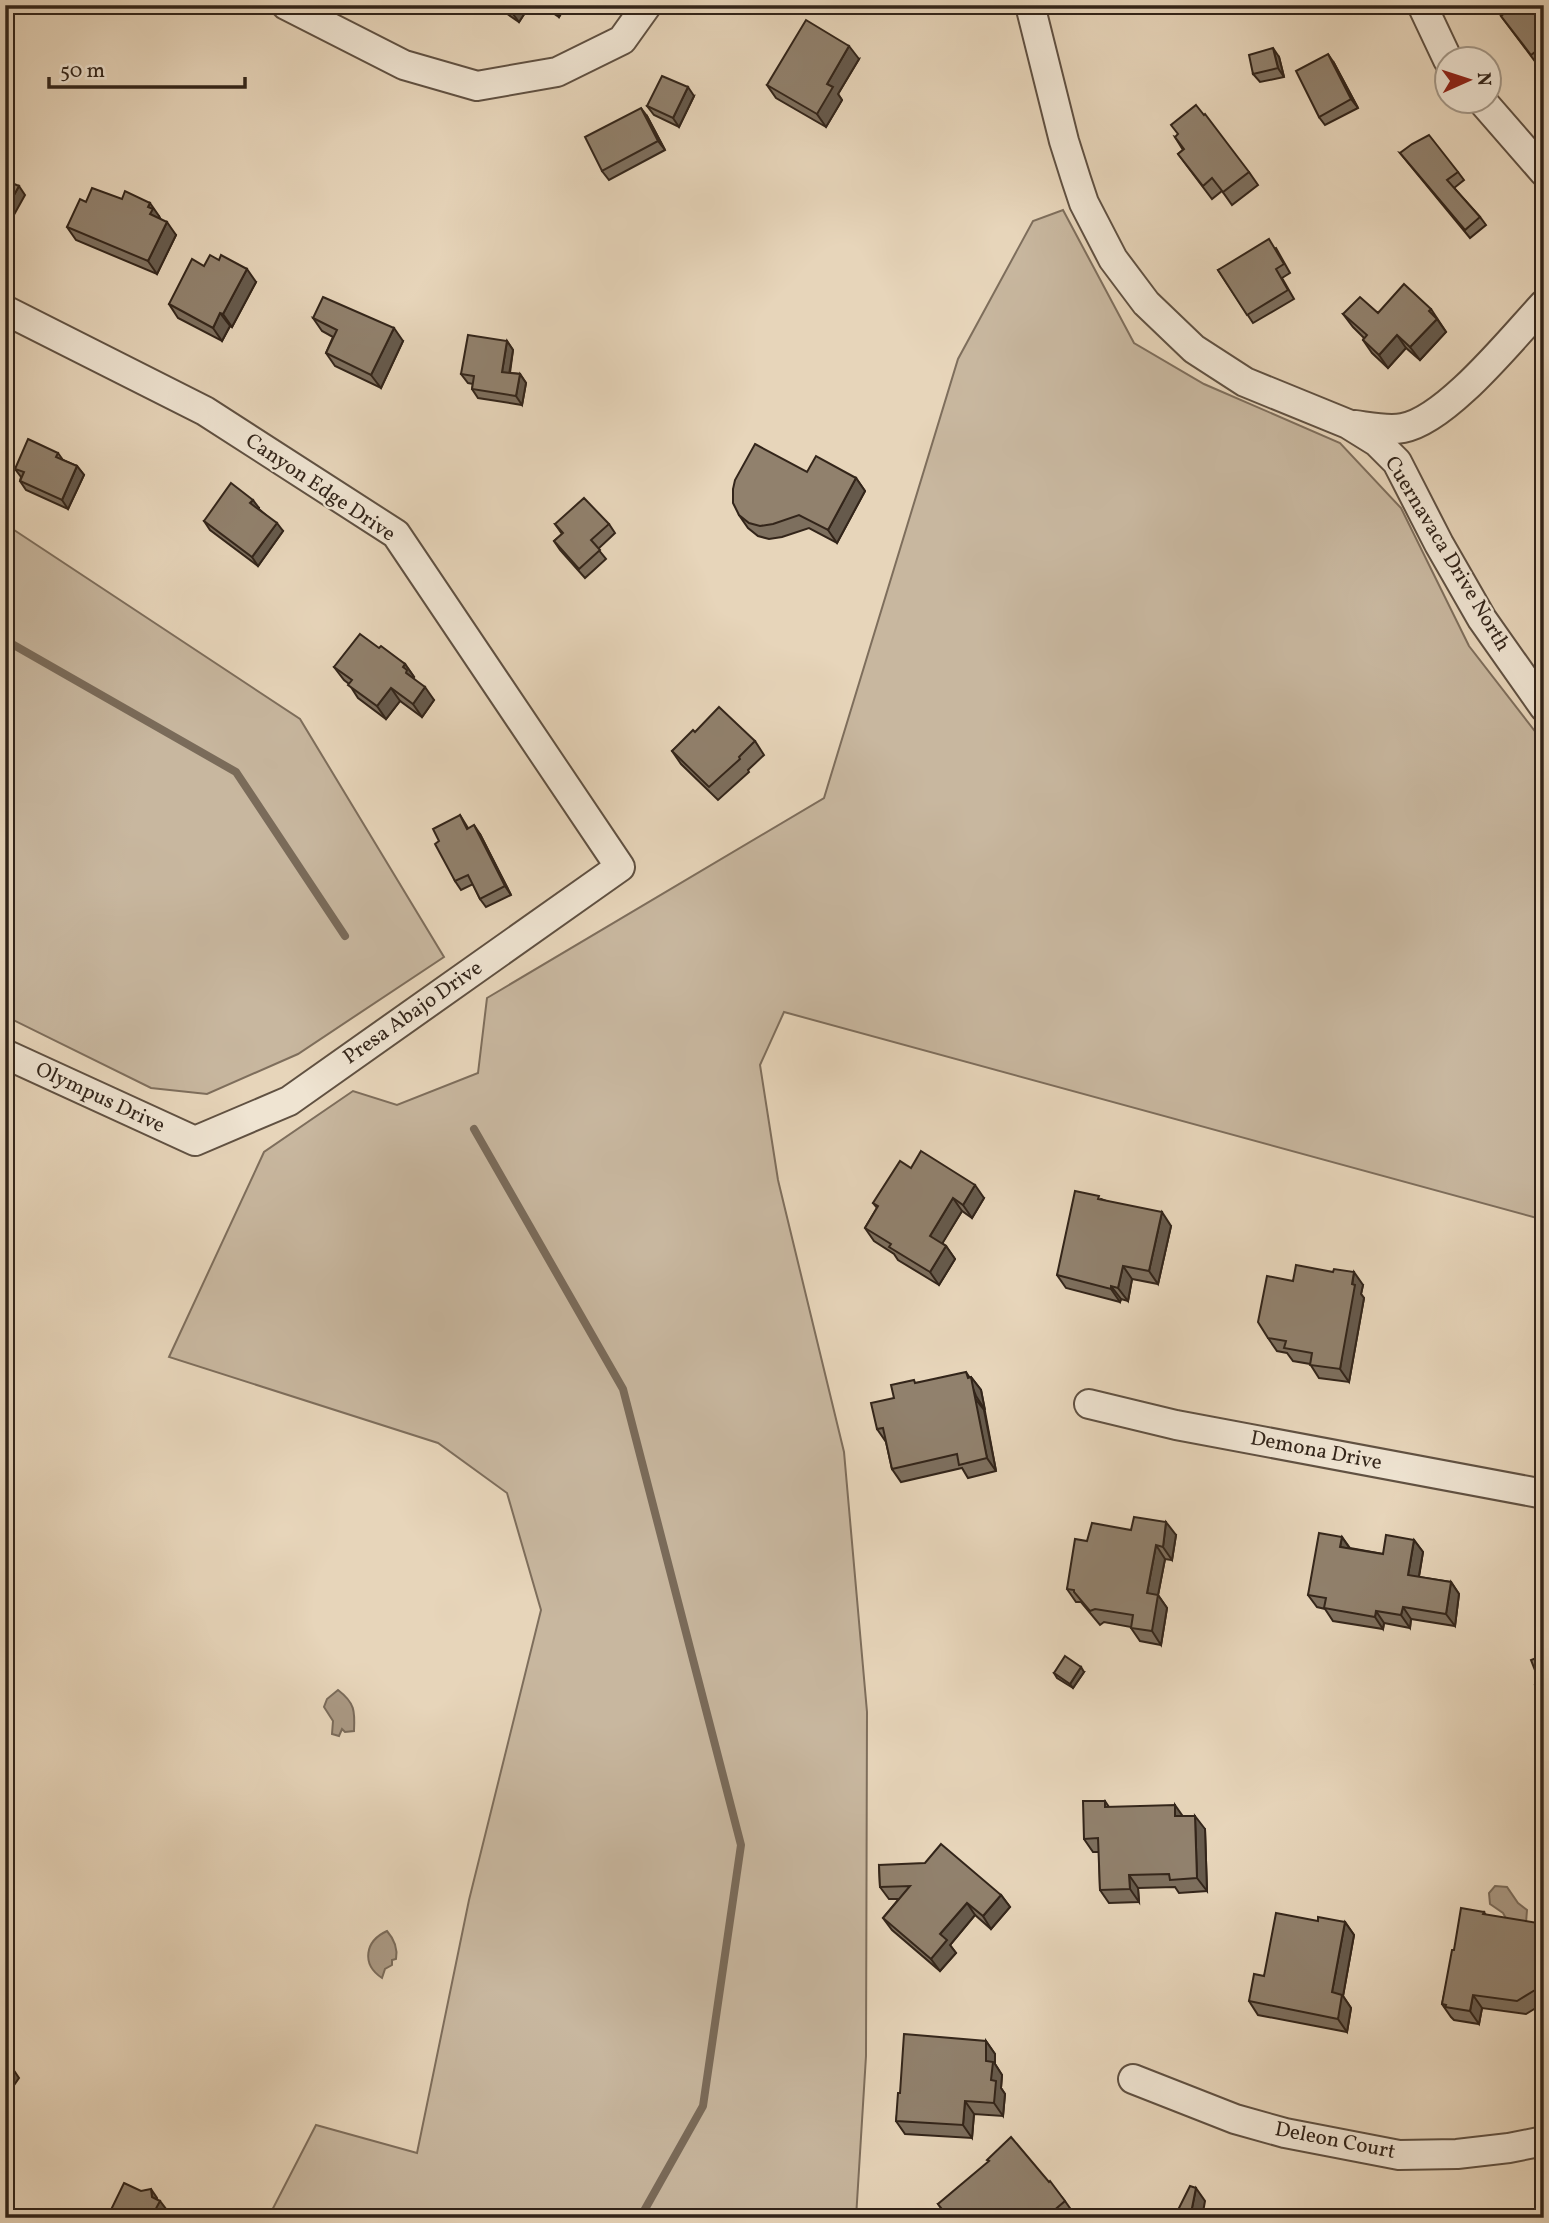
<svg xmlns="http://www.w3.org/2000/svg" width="1549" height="2223" font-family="Vollkorn,serif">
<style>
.green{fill:#c8b79f;stroke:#7e6e5c;stroke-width:2}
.water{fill:#aa9984;stroke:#7a6b5a;stroke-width:2}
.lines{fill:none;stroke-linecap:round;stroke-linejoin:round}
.stream{stroke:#7a6b5a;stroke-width:8}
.minor-casing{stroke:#605142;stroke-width:32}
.minor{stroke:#efe4d2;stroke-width:28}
.wall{fill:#7d6f5e;stroke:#33251a;stroke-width:2}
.shaded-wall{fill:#665a4c;stroke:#33251a;stroke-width:2}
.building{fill:#91816d;stroke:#33251a;stroke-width:2}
.labels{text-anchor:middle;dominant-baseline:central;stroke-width:5;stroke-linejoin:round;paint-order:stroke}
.street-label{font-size:21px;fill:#33251a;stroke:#efe4d2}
</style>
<rect width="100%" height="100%" fill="#e7d5ba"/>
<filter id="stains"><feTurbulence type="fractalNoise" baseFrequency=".00286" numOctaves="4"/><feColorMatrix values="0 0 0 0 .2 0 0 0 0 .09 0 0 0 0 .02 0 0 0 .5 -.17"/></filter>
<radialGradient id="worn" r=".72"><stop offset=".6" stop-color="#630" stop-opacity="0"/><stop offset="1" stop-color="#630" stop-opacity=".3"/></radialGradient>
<g class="green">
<path d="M 1063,210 L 1134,343 L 1204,384 L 1340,443 L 1401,508 L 1469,646 L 1544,743 L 1544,1220 L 784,1012 L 760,1065 L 778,1180 L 844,1452 L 867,1712 L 866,2056 L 856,2218 L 268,2218 L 316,2125 L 417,2153 L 469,1900 L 541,1610 L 507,1493 L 438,1443 L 169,1357 L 264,1152 L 353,1091 L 397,1105 L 478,1073 L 487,998 L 824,798 L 958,359 L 1033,221 Z"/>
<path d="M 5,524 L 300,719 L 444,957 L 298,1054 L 207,1094 L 151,1088 L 5,1016 Z"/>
</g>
<g class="water">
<path d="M 338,1690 C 355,1703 355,1711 354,1731 L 345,1732 L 342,1729 L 339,1736 L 332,1734 L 333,1721 L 324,1707 L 327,1699 Z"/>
<path d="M 1495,1886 L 1507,1887 L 1518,1903 L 1527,1910 L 1526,1923 L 1508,1922 L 1503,1913 L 1490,1904 L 1489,1893 Z"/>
<path d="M 387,1931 C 394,1939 398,1948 396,1959 L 392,1960 L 392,1965 L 385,1969 L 382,1978 C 361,1964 365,1941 387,1931 Z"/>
</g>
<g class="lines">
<g class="stream">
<path d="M 5,640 L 236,772 L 345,936"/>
<path d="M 474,1129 L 623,1389 L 741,1845 L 703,2106 L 640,2218"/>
</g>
<g class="minor-casing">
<g id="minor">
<path d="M 286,5 L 404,65 L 477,86 L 557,72 L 622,40 L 647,5"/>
<path d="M 1030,5 L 1064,141 L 1076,179 L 1084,203 L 1113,259 L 1146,303 L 1194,349 L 1245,382 L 1348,424 L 1377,442 L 1397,462 L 1439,544 L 1482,619 L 1544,707"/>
<path d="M 1422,5 L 1448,60"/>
<path d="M 1483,102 L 1544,172"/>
<path d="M 5,310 L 205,411 L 396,534 L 620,867 L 289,1101 L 195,1141 L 5,1054"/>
<path d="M 1355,425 C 1370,427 1388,431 1403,428 C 1447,420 1513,337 1544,304"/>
<path d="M 1089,1404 L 1176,1425 L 1544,1494"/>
<path d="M 1133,2079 L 1235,2119 L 1285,2133 L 1399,2155 L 1457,2154 L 1509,2148 L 1544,2141"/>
</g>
</g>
<use href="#minor" class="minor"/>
</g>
<g class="wall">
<path d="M 494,5 L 530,5 L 519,22 Z"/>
<path d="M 541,5 L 566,5 L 559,17 Z"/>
<path d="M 1544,5 L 1544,59 L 1537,64 L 1501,16 Z"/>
<path d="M 1279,57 L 1284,77 L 1260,82 L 1253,74 Z"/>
<path d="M 859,59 L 838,94 L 842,100 L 826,127 L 776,98 L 767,85 Z"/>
<path d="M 1334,63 L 1358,108 L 1325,125 L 1319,117 Z"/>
<path d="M 694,96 L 679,127 L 654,115 L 647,106 Z"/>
<path d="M 647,116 L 665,150 L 609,180 L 602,171 Z"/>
<path d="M 1175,137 L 1249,172 L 1258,185 L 1232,205 L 1222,191 L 1212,199 L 1178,154 L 1183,150 Z"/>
<path d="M 1400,153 L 1458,172 L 1464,180 L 1454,188 L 1480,217 L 1486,225 L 1470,238 Z"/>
<path d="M 86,202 L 159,216 L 160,219 L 176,235 L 157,274 L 76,240 L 67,227 Z"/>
<path d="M 1276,248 L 1290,273 L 1282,278 L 1294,299 L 1253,323 L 1218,270 Z"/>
<path d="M 204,266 L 256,282 L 232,327 L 230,326 L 222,341 L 178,318 L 169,304 Z"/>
<path d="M 1431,309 L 1446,332 L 1420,360 L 1406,348 L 1388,368 L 1372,353 L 1363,340 L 1364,338 L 1353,327 L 1343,314 Z"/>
<path d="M 313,318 L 403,341 L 381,388 L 335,366 L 326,353 L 333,337 L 322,331 Z"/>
<path d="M 507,341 L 513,350 L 510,373 L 520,374 L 526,383 L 522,405 L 478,398 L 472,389 L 473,384 L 468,383 L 461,374 Z"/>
<path d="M 58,453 L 63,460 L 77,466 L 84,475 L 68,509 L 26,490 L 20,481 L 21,477 L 15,469 Z"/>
<path d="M 807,472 L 856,478 L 865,491 L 837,543 L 809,528 L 782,537 L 769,539 L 758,536 L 748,528 L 739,515 Z"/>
<path d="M 259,508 L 259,509 L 283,531 L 258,566 L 210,530 L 204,521 Z"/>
<path d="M 555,524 L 609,524 L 615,533 L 598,549 L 606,559 L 585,578 L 560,550 L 554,541 L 562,534 Z"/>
<path d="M 379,648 L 405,664 L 414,677 L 413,678 L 434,700 L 422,717 L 400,701 L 386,719 L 358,698 L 349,684 L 344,680 L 334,667 Z"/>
<path d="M 695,732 L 755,741 L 764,755 L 748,770 L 749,772 L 718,800 L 681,764 L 672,751 Z"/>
<path d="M 460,815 L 468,828 L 480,834 L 511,895 L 486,907 L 480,899 L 473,884 L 461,890 L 455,881 L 439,841 Z"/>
<path d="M 911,1168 L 984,1198 L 972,1218 L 962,1211 L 942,1243 L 946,1246 L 955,1259 L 939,1285 L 898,1260 L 894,1254 L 874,1241 L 865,1228 L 877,1208 L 873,1203 Z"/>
<path d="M 1101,1199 L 1171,1226 L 1158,1284 L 1132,1279 L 1128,1301 L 1121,1299 L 1120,1302 L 1066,1288 L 1057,1275 Z"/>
<path d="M 1293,1281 L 1363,1285 L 1361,1294 L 1364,1298 L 1349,1382 L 1319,1378 L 1310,1364 L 1293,1361 L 1287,1353 L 1277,1351 L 1268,1338 Z"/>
<path d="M 971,1377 L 981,1390 L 996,1471 L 968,1478 L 962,1468 L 901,1482 L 892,1469 L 886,1442 L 877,1429 L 894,1398 L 916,1383 Z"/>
<path d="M 1131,1530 L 1176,1535 L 1172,1560 L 1165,1559 L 1158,1595 L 1167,1608 L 1161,1645 L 1140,1641 L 1131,1628 L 1131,1627 L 1104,1622 L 1100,1625 L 1081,1602 L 1076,1602 L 1067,1589 L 1087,1541 Z"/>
<path d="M 1342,1537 L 1350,1548 L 1383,1554 L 1414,1540 L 1423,1552 L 1419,1577 L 1451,1582 L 1459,1594 L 1455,1626 L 1411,1619 L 1410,1628 L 1384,1623 L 1383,1629 L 1333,1621 L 1325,1609 L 1317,1607 L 1308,1595 Z"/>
<path d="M 1084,1672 L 1073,1688 L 1057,1678 L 1054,1673 Z"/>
<path d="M 1105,1801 L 1109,1807 L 1183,1816 L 1205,1829 L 1207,1891 L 1179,1893 L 1175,1887 L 1138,1888 L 1139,1902 L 1109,1903 L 1100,1890 L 1099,1852 L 1093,1852 L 1084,1839 Z"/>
<path d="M 879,1865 L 1001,1895 L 1010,1907 L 991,1929 L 975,1915 L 950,1945 L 956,1953 L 940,1971 L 892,1930 L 883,1918 L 899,1899 L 889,1899 L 880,1887 Z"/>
<path d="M 1484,1912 L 1544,2003 L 1526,2014 L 1482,2008 L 1479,2024 L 1454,2020 L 1451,2017 L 1442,2004 L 1454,1950 Z"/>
<path d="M 1318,1921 L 1345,1922 L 1354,1935 L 1343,1996 L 1351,2008 L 1347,2032 L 1258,2015 L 1249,2001 L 1264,1976 Z"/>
<path d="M 986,2041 L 995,2054 L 995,2064 L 1002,2075 L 1001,2088 L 1005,2094 L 1003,2116 L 974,2114 L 972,2138 L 905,2134 L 896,2121 L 900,2093 Z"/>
<path d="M 1049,2182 L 1065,2201 L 1074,2214 L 1070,2218 L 948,2218 L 938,2204 Z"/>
</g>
<g class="shaded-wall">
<path d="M 519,5 L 530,5 L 519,22 L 513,14 Z"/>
<path d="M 555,5 L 566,5 L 559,17 L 553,8 Z"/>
<path d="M 849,46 L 859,59 L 838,94 L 842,100 L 826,127 L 817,114 L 827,84 Z"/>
<path d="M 1273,48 L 1279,57 L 1284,77 L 1278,68 Z"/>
<path d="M 1328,54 L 1334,63 L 1358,108 L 1351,99 Z"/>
<path d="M 688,87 L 694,96 L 679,127 L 673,118 Z"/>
<path d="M 641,108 L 647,116 L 665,150 L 658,141 Z"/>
<path d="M 19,186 L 25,195 L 10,222 L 5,215 L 5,211 Z"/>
<path d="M 150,203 L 159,216 L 162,222 L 150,214 L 148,207 Z"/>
<path d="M 167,222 L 176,235 L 157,274 L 148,261 Z"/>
<path d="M 247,269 L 256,282 L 232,327 L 223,314 Z"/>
<path d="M 220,313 L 230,326 L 222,341 L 213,328 Z"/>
<path d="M 1437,319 L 1446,332 L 1420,360 L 1410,347 Z"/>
<path d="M 394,328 L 403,341 L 381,388 L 371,375 Z"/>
<path d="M 1397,335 L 1406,348 L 1388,368 L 1379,355 Z"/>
<path d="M 507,341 L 513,350 L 508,381 L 502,372 Z"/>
<path d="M 520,374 L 526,383 L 522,405 L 516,396 Z"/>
<path d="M 77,466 L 84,475 L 68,509 L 62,500 Z"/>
<path d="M 856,478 L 865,491 L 837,543 L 828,530 Z"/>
<path d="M 253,500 L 259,508 L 256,512 L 250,503 Z"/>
<path d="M 277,523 L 283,531 L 258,566 L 252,557 Z"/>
<path d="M 405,664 L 414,677 L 413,678 L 406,673 L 403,667 Z"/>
<path d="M 425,687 L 434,700 L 422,717 L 413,704 Z"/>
<path d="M 391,688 L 400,701 L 386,719 L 377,706 Z"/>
<path d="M 474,825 L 480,834 L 511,895 L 505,886 Z"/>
<path d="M 975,1185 L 984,1198 L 972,1218 L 963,1205 Z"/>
<path d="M 953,1198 L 962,1211 L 939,1249 L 930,1236 Z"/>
<path d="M 1162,1212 L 1171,1226 L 1158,1284 L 1149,1271 Z"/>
<path d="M 946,1246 L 955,1259 L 939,1285 L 930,1272 Z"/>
<path d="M 1123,1266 L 1132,1279 L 1128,1301 L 1118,1288 Z"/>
<path d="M 1354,1272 L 1363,1285 L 1361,1294 L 1364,1298 L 1349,1382 L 1340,1369 Z"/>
<path d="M 1111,1286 L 1121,1299 L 1120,1302 L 1111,1289 Z"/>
<path d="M 966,1372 L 972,1381 L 971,1377 L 981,1390 L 985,1410 L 976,1396 Z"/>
<path d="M 974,1397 L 984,1410 L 996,1471 L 987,1458 Z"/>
<path d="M 1166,1522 L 1176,1535 L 1172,1560 L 1163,1547 Z"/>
<path d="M 1342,1537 L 1350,1549 L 1340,1547 Z"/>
<path d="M 1414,1540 L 1423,1552 L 1417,1587 L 1408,1575 Z"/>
<path d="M 1156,1545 L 1165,1559 L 1158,1595 L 1167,1608 L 1161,1645 L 1152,1631 L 1147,1593 Z"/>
<path d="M 1451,1582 L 1459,1594 L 1455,1626 L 1446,1614 Z"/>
<path d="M 1403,1607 L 1411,1619 L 1410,1628 L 1401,1615 Z"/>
<path d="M 1376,1611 L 1384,1623 L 1383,1629 L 1375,1617 Z"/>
<path d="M 1081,1667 L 1084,1672 L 1073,1688 L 1070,1684 Z"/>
<path d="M 1175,1805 L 1184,1818 L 1175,1816 Z"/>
<path d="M 1195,1816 L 1205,1829 L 1207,1891 L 1197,1878 Z"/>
<path d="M 1129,1875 L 1138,1888 L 1139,1902 L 1130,1889 Z"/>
<path d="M 1001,1895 L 1010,1907 L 991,1929 L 983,1916 Z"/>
<path d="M 967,1903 L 975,1915 L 950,1945 L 956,1953 L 940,1971 L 931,1959 L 940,1934 Z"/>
<path d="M 1345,1922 L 1354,1935 L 1343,1996 L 1351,2008 L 1347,2032 L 1338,2019 L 1332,1992 Z"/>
<path d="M 1544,1935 L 1544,2003 L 1535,1990 Z"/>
<path d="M 1473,1995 L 1482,2008 L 1479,2024 L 1470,2011 Z"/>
<path d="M 986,2041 L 995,2054 L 995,2064 L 1002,2075 L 1001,2088 L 1005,2094 L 1003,2116 L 994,2103 L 991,2080 L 986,2061 Z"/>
<path d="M 13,2069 L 19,2078 L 5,2098 L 5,2080 Z"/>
<path d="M 965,2101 L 974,2114 L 972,2138 L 963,2125 Z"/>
<path d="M 1196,2188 L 1205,2201 L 1202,2218 L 1190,2218 Z"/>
<path d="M 151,2189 L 157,2198 L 158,2204 L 160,2201 L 166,2209 L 162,2218 L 151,2218 L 152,2197 Z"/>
</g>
<g class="building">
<path d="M 501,5 L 519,5 L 513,14 Z"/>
<path d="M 1515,5 L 1544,5 L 1544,45 L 1531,55 L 1501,16 Z"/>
<path d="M 806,20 L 849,46 L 827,84 L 833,87 L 817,114 L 767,85 Z"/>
<path d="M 1273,48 L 1278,68 L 1253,74 L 1249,55 Z"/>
<path d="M 1328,54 L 1351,99 L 1319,117 L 1296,71 Z"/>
<path d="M 662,76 L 688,87 L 673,118 L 647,106 Z"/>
<path d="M 1196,105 L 1204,115 L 1205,114 L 1249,172 L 1223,192 L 1212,178 L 1203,186 L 1178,154 L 1184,149 L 1175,137 L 1178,134 L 1171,125 Z"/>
<path d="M 641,108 L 658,141 L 602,171 L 585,137 Z"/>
<path d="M 1429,135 L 1458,172 L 1447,180 L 1480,217 L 1465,230 L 1400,153 L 1412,144 Z"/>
<path d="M 5,180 L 19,186 L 5,211 Z"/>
<path d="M 92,188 L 122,199 L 125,191 L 150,203 L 148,207 L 153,209 L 150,214 L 167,222 L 148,261 L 67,227 L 80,199 L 86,202 Z"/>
<path d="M 1269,239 L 1284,264 L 1276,269 L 1288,290 L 1247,315 L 1218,270 Z"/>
<path d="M 210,255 L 219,260 L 221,255 L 247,269 L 223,314 L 220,313 L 213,328 L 169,304 L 192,259 L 204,266 Z"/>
<path d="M 1404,284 L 1431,309 L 1429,311 L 1437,319 L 1410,347 L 1397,335 L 1379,355 L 1363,340 L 1367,335 L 1343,314 L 1360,297 L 1378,313 Z"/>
<path d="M 323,297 L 394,328 L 371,375 L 326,353 L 337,330 L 313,318 Z"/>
<path d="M 468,335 L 507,341 L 502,372 L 520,374 L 516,396 L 472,389 L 474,376 L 461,374 Z"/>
<path d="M 28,439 L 58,453 L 56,457 L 77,466 L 62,500 L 20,481 L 24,472 L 15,469 Z"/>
<path d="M 755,444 L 807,472 L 816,456 L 856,478 L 828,530 L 799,515 L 773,524 L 760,526 L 749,523 L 739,515 L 733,503 L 733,489 L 735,480 Z"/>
<path d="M 231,483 L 253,500 L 250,503 L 277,523 L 252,557 L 204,521 Z"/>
<path d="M 584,498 L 609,524 L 591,540 L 600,550 L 579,569 L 554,541 L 563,533 L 555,524 Z"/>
<path d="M 360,634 L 379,648 L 381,646 L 405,664 L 403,667 L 407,670 L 406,673 L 425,687 L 413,704 L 391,688 L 377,706 L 348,685 L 352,680 L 334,667 Z"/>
<path d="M 719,707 L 755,741 L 739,757 L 740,759 L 709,787 L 672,751 L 693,730 L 695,732 Z"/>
<path d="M 460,815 L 467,829 L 474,825 L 505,886 L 480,899 L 468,875 L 455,881 L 435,844 L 439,841 L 433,829 Z"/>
<path d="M 921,1151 L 975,1185 L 963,1205 L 953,1198 L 930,1236 L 946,1246 L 930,1272 L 889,1247 L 891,1244 L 865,1228 L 878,1206 L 873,1203 L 900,1161 L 911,1168 Z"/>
<path d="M 1075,1191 L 1099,1196 L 1098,1199 L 1162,1212 L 1149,1271 L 1123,1266 L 1118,1288 L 1111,1286 L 1111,1289 L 1057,1275 Z"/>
<path d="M 1296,1265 L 1333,1272 L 1334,1269 L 1354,1272 L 1352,1284 L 1355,1285 L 1340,1369 L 1310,1365 L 1312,1353 L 1284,1348 L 1286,1341 L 1268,1338 L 1258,1322 L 1267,1276 L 1293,1281 Z"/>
<path d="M 966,1372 L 968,1378 L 971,1377 L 987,1458 L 959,1465 L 957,1454 L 892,1469 L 883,1428 L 877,1429 L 871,1403 L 894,1398 L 891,1385 L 914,1380 L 915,1383 Z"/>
<path d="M 1134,1517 L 1166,1522 L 1163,1547 L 1156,1545 L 1147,1593 L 1158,1595 L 1152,1631 L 1131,1628 L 1133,1615 L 1095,1609 L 1090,1611 L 1074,1592 L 1074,1590 L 1067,1589 L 1075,1539 L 1087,1541 L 1092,1523 L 1131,1530 Z"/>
<path d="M 1319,1533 L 1342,1537 L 1340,1547 L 1383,1554 L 1386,1535 L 1414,1540 L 1408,1575 L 1451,1582 L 1446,1614 L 1403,1607 L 1401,1615 L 1376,1611 L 1375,1617 L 1324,1608 L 1326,1598 L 1308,1595 Z"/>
<path d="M 1544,1655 L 1544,1704 L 1535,1685 L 1540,1683 L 1531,1660 Z"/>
<path d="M 1065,1656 L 1081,1667 L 1070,1684 L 1054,1673 Z"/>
<path d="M 1083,1801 L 1105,1801 L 1105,1807 L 1175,1805 L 1175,1816 L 1195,1816 L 1197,1878 L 1170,1880 L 1169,1874 L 1129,1875 L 1130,1889 L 1100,1890 L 1098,1838 L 1084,1839 Z"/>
<path d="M 941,1844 L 1001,1895 L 983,1916 L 967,1903 L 940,1934 L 947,1940 L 931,1959 L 883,1918 L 910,1886 L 880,1887 L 879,1865 L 925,1863 Z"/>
<path d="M 1461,1908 L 1484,1912 L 1483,1914 L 1544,1924 L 1544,1935 L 1535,1990 L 1517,2001 L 1473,1995 L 1470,2011 L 1445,2007 L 1446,2005 L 1442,2004 L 1452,1950 L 1454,1950 Z"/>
<path d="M 1276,1913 L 1318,1921 L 1318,1917 L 1345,1922 L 1332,1992 L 1342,1995 L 1338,2019 L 1249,2001 L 1254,1974 L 1264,1976 Z"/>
<path d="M 904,2034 L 986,2041 L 986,2061 L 993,2062 L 991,2080 L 996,2081 L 994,2103 L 965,2101 L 963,2125 L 896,2121 L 898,2093 L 900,2093 Z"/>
<path d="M 5,2064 L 13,2069 L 5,2080 Z"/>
<path d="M 1011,2137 L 1049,2182 L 1050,2181 L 1065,2201 L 1045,2218 L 1038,2218 L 1034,2214 L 1030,2218 L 949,2218 L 938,2204 L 989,2161 L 987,2160 Z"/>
<path d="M 124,2183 L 141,2191 L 151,2189 L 152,2197 L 160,2201 L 151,2218 L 107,2218 Z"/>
<path d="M 1190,2186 L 1196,2188 L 1190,2218 L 1174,2218 Z"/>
</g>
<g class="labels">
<g class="street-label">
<text transform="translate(320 488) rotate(34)">Canyon Edge Drive</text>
<text transform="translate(1447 554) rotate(59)">Cuernavaca Drive North</text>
<text transform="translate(413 1013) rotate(-35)">Presa Abajo Drive</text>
<text transform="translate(100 1098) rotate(25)">Olympus Drive</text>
<text transform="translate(1316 1451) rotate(11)">Demona Drive</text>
<text transform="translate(1335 2141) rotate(11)">Deleon Court</text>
</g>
</g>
<rect width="1549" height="2223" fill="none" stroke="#e7d5ba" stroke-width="28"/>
<rect x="7" y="7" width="1535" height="2209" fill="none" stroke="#33251a" stroke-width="3.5"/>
<rect x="14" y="14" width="1521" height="2195" fill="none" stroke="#33251a" stroke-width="2"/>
<g transform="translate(1468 80) rotate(87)"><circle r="33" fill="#efe4d2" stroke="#a49888" stroke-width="2"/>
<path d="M0-5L12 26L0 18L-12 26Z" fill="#8f2418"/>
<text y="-10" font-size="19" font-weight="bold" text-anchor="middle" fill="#33251a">N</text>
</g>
<path d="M49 77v10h196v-10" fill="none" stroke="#33251a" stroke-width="3.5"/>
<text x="60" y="77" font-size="21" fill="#33251a" stroke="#efe4d2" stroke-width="5" paint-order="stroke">50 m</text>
<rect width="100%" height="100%" filter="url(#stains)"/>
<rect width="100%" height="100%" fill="url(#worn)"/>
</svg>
